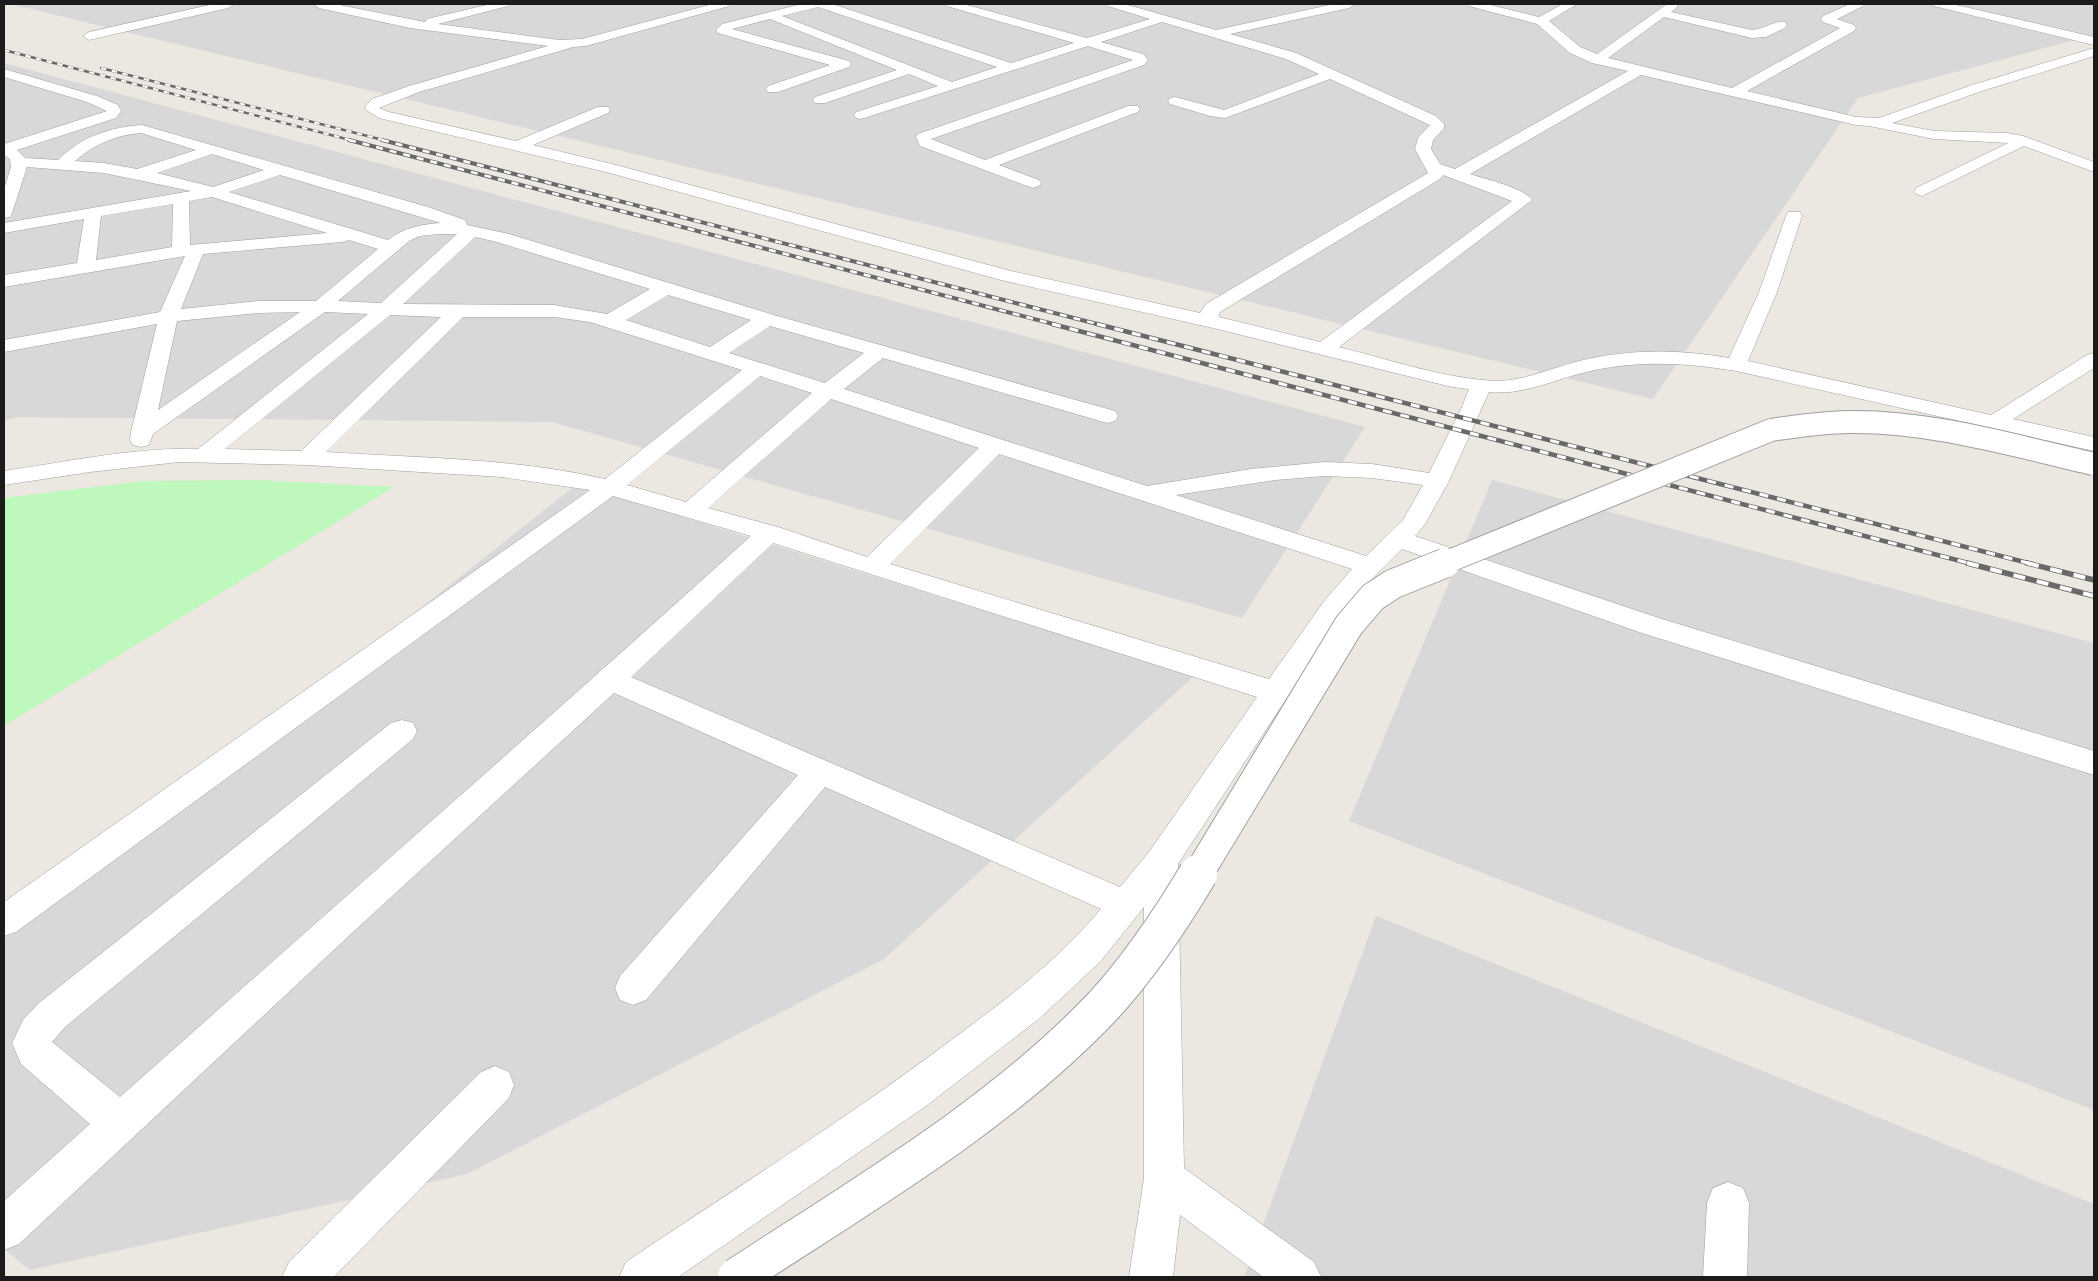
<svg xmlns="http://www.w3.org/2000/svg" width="2098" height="1281" font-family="'Golos Text',sans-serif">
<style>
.residential{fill:#d9d8d8}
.park{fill:#bff8bc}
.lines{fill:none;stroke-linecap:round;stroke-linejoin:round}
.minor-casing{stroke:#9f9f9f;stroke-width:1}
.minor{fill:#fff;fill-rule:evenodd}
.rail-far3-casing{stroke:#696969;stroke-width:2.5}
.rail-far2-casing{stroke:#696969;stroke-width:4}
.rail-far1-casing{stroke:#696969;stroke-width:4.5}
.rail-casing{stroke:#696969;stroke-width:5.5}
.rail-far3{stroke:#fff;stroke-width:2;stroke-dasharray:5.5;stroke-linecap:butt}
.rail-far2{stroke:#fff;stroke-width:2.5;stroke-dasharray:7;stroke-linecap:butt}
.rail-far1{stroke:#fff;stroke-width:3;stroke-dasharray:9;stroke-linecap:butt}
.rail{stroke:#fff;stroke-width:4;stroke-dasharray:12;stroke-linecap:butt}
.minor-bridge-far2-casing{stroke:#9f9f9f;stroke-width:24;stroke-linecap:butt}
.minor-bridge-far1-casing{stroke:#9f9f9f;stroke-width:31;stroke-linecap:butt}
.minor-bridge-casing{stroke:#9f9f9f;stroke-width:40;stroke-linecap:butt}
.minor-bridge-far2{stroke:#fff;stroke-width:22}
.minor-bridge-far1{stroke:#fff;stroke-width:29}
.minor-bridge{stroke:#fff;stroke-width:38}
</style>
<rect width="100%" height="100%" fill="#ece7e0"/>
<g class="residential">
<path d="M 10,4 L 2094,4 L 2094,35 L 1858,98 L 1653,399 Z"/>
<path d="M 4,63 L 1365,427 L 1242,618 L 552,422 L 17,417 L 4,421 Z"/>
<path d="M 1492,480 L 2094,643 L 2094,1110 L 1349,821 Z"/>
<path d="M 577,484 L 1194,676 L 884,959 L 467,1174 L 30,1270 L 4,1249 L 4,939 Z"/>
<path d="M 1376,916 L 2094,1204 L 2094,1277 L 1244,1277 Z"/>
</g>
<path class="park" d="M 258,480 L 394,487 L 4,726 L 4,498 L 142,481 Z"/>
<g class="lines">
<g class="minor-casing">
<g id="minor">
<path d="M 214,4 L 234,4 L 228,8 L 89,40 L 83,36 L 89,32 Z"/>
<path d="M 313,4 L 334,4 L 425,22 L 427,19 L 491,4 L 510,4 L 508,6 L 438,24 L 559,40 L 582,39 L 713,4 L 731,4 L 729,6 L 586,46 L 573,47 L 419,92 L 379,108 L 389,112 L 516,141 L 598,107 L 608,107 L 610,110 L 608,113 L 533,145 L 616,165 L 1011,271 L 1200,313 L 1206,304 L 1428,173 L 1415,149 L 1418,138 L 1430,125 L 1330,79 L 1225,118 L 1210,116 L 1170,104 L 1168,101 L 1170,98 L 1175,97 L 1224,110 L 1319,74 L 1286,59 L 1162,22 L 1101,42 L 1143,54 L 1148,60 L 1144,65 L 931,139 L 985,160 L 1128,106 L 1138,106 L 1140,109 L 1138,112 L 999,165 L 1039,180 L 1041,183 L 1039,186 L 1033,188 L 920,146 L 916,137 L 918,134 L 1133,60 L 1088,46 L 861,119 L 856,118 L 854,115 L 856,112 L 938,86 L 909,74 L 825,103 L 815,103 L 813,100 L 815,97 L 897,70 L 770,19 L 732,29 L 849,61 L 851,64 L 849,67 L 778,92 L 768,92 L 766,89 L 768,86 L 830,65 L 718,33 L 716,30 L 722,24 L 802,4 L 832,4 L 1011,63 L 1074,43 L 947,6 L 945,4 L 963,4 L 1087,38 L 1150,19 L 1108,6 L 1106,4 L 1124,4 L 1216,30 L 1334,4 L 1355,4 L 1349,8 L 1230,34 L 1296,53 L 1436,116 L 1444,124 L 1444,128 L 1433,140 L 1431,149 L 1440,164 L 1455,169 L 1628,71 L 1592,63 L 1570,53 L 1537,24 L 1469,6 L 1467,4 L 1486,4 L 1539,17 L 1563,4 L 1577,4 L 1549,21 L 1580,47 L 1597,54 L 1667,4 L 1680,4 L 1671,12 L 1752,30 C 1764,30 1774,20 1785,22 L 1787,25 L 1785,28 L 1766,37 L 1752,38 L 1664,17 L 1608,58 L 1732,88 L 1840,28 L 1823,22 L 1821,19 L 1823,16 L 1850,4 L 1865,4 L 1863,6 L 1837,19 L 1854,25 L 1856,28 L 1854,31 L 1747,91 L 1856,117 L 1879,118 L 1972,85 L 2094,48 L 2094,56 L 1982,91 L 1892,123 L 1934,131 L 2007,133 L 2023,136 L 2094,162 L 2094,172 L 2024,146 L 1922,196 L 1916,194 L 1914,191 L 1916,188 L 2008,143 L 1934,139 L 1869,126 L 1856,125 L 1641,75 L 1470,174 C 1485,179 1524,188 1532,200 L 1339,347 C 1391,360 1445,379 1498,381 C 1523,381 1555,367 1579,361 C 1630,349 1678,349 1729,358 L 1759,292 L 1786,216 L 1788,212 L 1800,212 L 1802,216 L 1777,292 L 1748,361 L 1991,415 L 2087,355 L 2094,353 L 2094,368 L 2013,419 L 2094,437 L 2094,451 L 1736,371 C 1687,363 1640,360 1590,371 C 1558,378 1523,396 1489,392 L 1449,481 L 1425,524 L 1415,536 L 1662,619 L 2094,751 L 2094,775 L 1642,633 L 1402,549 L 1362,589 L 1343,612 L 1178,864 L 1184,1168 L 1314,1262 L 1321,1277 L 1263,1277 L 1180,1215 L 1173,1277 L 1129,1277 L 1144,1178 L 1144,907 L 1100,962 L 1040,1018 L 926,1106 L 678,1277 L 619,1277 L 626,1262 C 731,1191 840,1123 942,1047 C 1000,1004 1054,965 1101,909 L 825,787 L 646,1000 L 633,1005 L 620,1000 L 615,988 L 620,976 L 798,775 L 614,693 L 353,932 L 19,1244 L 4,1250 L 4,1201 L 90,1124 L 21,1064 L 12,1043 L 23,1020 L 39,1003 L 391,723 L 402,720 L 413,723 L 417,731 L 413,739 L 65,1027 L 52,1042 L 120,1097 C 330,910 542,725 751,536 L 613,496 L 16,932 L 4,936 L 4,902 L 590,490 L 502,477 L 307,465 L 179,462 L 90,472 L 4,485 L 4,471 C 65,462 137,447 198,449 L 368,314 L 325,312 L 153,434 L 149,445 L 141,447 L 133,445 L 130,440 L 131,432 L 157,324 L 4,352 L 4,340 L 160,312 L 185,256 L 4,287 L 4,275 L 77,263 L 84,219 L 4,233 L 4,223 L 191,191 L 104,173 L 27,167 L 12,213 L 10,217 L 4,218 L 4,189 L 11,167 L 10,159 L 4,155 L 4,144 L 107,111 L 87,102 L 4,77 L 4,69 L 97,96 L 118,105 L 121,111 L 116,118 L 17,150 L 25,158 L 58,160 C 81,137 110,127 142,125 L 428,207 L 465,220 L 467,225 L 509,234 L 774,315 L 1115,411 L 1118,416 L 1115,421 L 1107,423 L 883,358 L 844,389 L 1147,486 L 1251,469 L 1325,462 L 1372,464 L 1429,473 L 1462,407 L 1469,389 L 1452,387 L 1213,328 L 1001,280 L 606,172 L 379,118 L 366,110 L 365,107 L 372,99 L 409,86 L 548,46 L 410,28 L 319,8 ZM 818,7 L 997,67 L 952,82 L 782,16 ZM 141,133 L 196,150 L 137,169 L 104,163 L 75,161 C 94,144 116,135 141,133 ZM 212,154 L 264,170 L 213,187 L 157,173 ZM 280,175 L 441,223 C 422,224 403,228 388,240 L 229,192 ZM 1443,175 L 1512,201 L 1320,342 L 1219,317 L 1220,312 L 1440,179 ZM 212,197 L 327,233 L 190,245 L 189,201 ZM 173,204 L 172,247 L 96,260 L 101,216 ZM 439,234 L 457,234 L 381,303 L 338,301 L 409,241 L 419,236 ZM 475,237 L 497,242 L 650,289 L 607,314 L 554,305 L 403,304 ZM 349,240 L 378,249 L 316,301 L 259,301 L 181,309 L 203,254 L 342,242 ZM 668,295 L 751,320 L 710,347 L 626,320 ZM 300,312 L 158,410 L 177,321 L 259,313 ZM 390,315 L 441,317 L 301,451 L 225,449 ZM 463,317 L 554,317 L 590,322 L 742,370 L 605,479 C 514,458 418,458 326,452 ZM 770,326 L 864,353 L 825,383 L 729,353 ZM 760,376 L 812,393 L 686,502 L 627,485 ZM 831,399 L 979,448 L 867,557 L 778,527 L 708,508 ZM 999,454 L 1352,569 L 1325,600 L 1269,679 L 890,564 ZM 1325,476 L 1372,478 L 1423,485 L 1403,520 L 1366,556 L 1176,495 L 1275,480 ZM 773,543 L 1257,697 L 1149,852 L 1120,887 L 631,677 Z"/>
<path d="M 1932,4 L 1952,4 L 2094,37 L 2094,45 L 1934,6 Z"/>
<path d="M 495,1066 L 509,1072 L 514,1085 L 509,1098 L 334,1277 L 282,1277 L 289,1262 L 481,1072 Z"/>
<path d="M 1728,1182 L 1743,1188 L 1749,1203 L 1747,1277 L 1703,1277 L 1707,1203 L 1713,1188 Z"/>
</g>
</g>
<use href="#minor" class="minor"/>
<g class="rail-far3-casing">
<g id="rail-far3">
<path d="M 4,50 L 354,141"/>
<path d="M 101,68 L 387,141"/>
</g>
</g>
<g class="rail-far2-casing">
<g id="rail-far2">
<path d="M 349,140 L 1057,325"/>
<path d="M 382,140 L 1101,325"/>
</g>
</g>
<g class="rail-far1-casing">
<g id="rail-far1">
<path d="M 1052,324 L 1972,564"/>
<path d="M 1097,324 L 2032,564"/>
</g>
</g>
<g class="rail-casing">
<g id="rail">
<path d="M 1967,563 L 2094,596"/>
<path d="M 2027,563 L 2094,580"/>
</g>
</g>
<use href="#rail-far3" class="rail-far3"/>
<use href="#rail-far2" class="rail-far2"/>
<use href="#rail-far1" class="rail-far1"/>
<use href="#rail" class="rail"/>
<g class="minor-bridge-far2-casing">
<path id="minor-bridge-far2" d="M 1442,564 L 1771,430 C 1798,426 1824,422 1850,422 C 1932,421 2015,446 2094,464"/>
</g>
<g class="minor-bridge-far1-casing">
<path id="minor-bridge-far1" d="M 1197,876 L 1349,625 L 1373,597 L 1393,584 L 1445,563"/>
</g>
<g class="minor-bridge-casing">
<path id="minor-bridge" d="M 737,1277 C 862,1195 1000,1115 1103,1006 C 1140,966 1170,921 1198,874"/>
</g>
<use href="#minor-bridge-far2" class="minor-bridge-far2"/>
<use href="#minor-bridge-far1" class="minor-bridge-far1"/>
<use href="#minor-bridge" class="minor-bridge"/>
</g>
<rect width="2098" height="1281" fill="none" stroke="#1b1b1b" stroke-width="10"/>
</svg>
